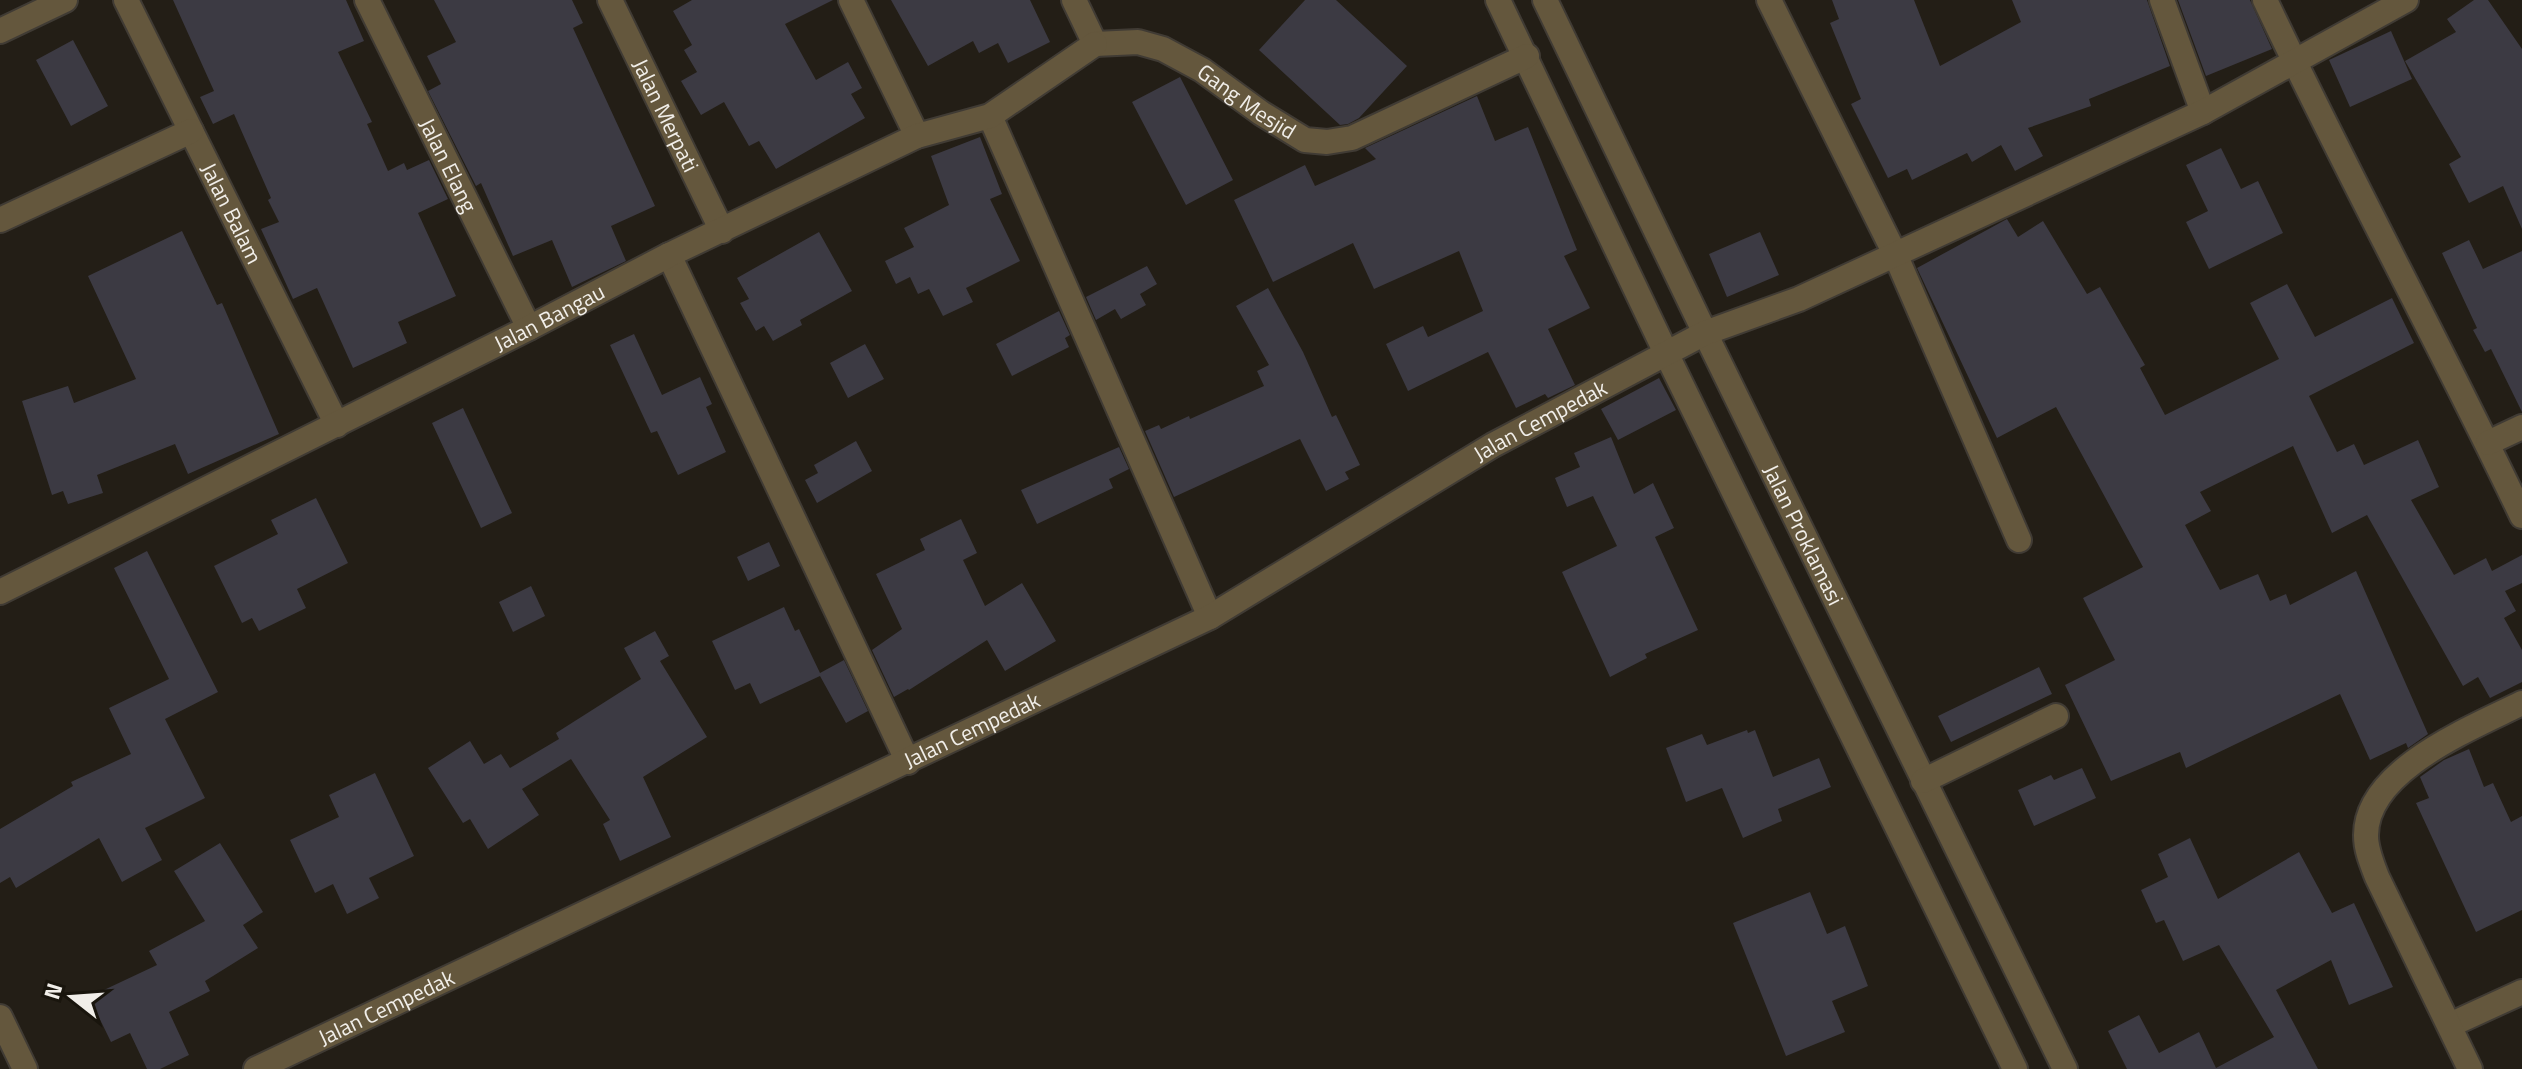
<svg xmlns="http://www.w3.org/2000/svg" width="2522" height="1069" viewBox="0 0 2522 1069" font-family="'Titillium Web',sans-serif">
	<style>
		.building { fill: #3c3a43 }
		.lines { fill: none; stroke-linecap: round; stroke-linejoin: round }
		.minor-casing { stroke: #403b34; stroke-width: 28 }
		.minor { stroke: #64573d; stroke-width: 24 }
		.labels { text-anchor: middle; dominant-baseline: central; stroke-width: 6; stroke-linejoin: round; paint-order: stroke }
		.street-label { font-size: 22px; fill: #f1eee9; stroke: #19150d }
	</style>
	<rect width="100%" height="100%" fill="#231e16"/>
	<path class="building" d="M173 0H346L364 41 338 52 372 122 367 124 388 171 404 163 407 170 429 160 448 199 418 213 456 296 398 322 407 343 353 368 317 288 293 299 261 229 279 222 268 200 271 198 234 114 213 124 200 97 214 91Z
		M434 0H572L583 23 573 28 655 206 611 226 626 261 572 287 552 240 513 256 481 183 476 186 428 91 441 84 427 56 456 42Z
		M692 0H833L785 24 816 80 848 62 862 88 851 94 865 118 776 169 759 141 749 146 724 102 701 115 681 81 697 72 684 50 692 45 673 11Z
		M891 0H1030L1050 42 1008 63 998 43 979 53 973 41 928 66Z
		M1305 0H1336L1407 66 1359 118 1348 124 1340 125 1259 50Z
		M1832 0H1914L1940 66 2021 22 2012 0H2147L2170 66 2089 99 2091 106 2028 128 2043 156 2015 171 2001 145 1972 162 1967 153 1912 180 1907 169 1888 178 1851 104 1861 99 1830 23 1839 19Z
		M2178 0H2250L2272 49 2206 76Z
		M2474 0H2488L2522 49V229L2503 186 2469 203 2449 164 2461 157 2405 61 2456 32 2447 19Z
		M2391 31 2412 79 2350 107 2329 60Z
		M73 40 108 106 71 126 36 60Z
		M1180 77 1233 180 1186 205 1132 102Z
		M1477 96 1495 141 1528 127 1577 250 1564 256 1590 308 1548 329 1575 385 1548 398 1545 394 1516 408 1488 352 1408 391 1386 344 1423 326 1428 337 1483 311 1459 251 1374 289 1353 243 1273 282 1234 200 1305 165 1315 186 1376 159 1365 148Z
		M980 137 1002 194 990 199 1020 261 966 288 973 302 943 316 929 289 918 294 910 277 896 284 885 261 914 247 904 228 949 205 931 156Z
		M2221 148 2241 189 2258 181 2283 233 2209 269 2186 222 2208 211 2186 165Z
		M2007 219 2018 237 2043 221 2087 294 2100 287 2145 365 2140 368 2165 415 2279 359 2250 303 2287 284 2315 337 2392 298 2414 343 2309 396 2337 452 2354 444 2364 465 2418 440 2439 487 2411 500 2454 575 2486 558 2492 571 2522 555V583L2505 591 2516 611 2504 618 2522 650V682L2490 698 2478 677 2463 686 2367 515 2332 533 2293 446 2200 492 2211 511 2185 525 2220 590 2258 574 2270 601 2286 594 2290 605 2356 571 2428 734 2408 748 2406 743 2370 760 2340 694 2186 768 2180 752 2111 781 2065 685 2115 660 2083 598 2143 567 2056 407 1997 438 1917 268Z
		M182 231 217 305 222 303 279 434 188 474 175 444 97 475 103 493 68 504 63 491 52 495 22 401 68 386 74 403 136 379 88 276Z
		M819 232 852 291 800 320 802 325 773 341 764 326 756 331 740 303 749 299 737 278Z
		M1760 232 1779 275 1727 297 1709 254Z
		M2469 240 2483 269 2522 251V412L2491 349 2485 352 2473 330 2477 328 2442 253Z
		M1147 266 1157 284 1140 294 1146 305 1121 319 1115 309 1096 320 1086 297Z
		M1268 288 1303 352 1332 417 1336 415 1360 465 1345 472 1349 479 1326 491 1300 439 1174 497 1145 431 1159 425 1161 429 1189 416 1190 419 1264 386 1257 371 1269 365 1236 306Z
		M1059 311 1070 335 1065 338 1069 347 1012 376 996 344Z
		M634 334 662 395 700 377 712 404 706 407 726 452 678 475 657 431 651 433 610 345Z
		M865 344 884 379 848 398 830 363Z
		M1659 378 1676 410 1618 440 1601 409Z
		M463 408 512 513 481 528 432 423Z
		M1611 437 1634 494 1653 483 1674 528 1655 537 1698 630 1645 654 1647 658 1610 677 1562 572 1617 546 1593 496 1567 507 1555 478 1580 467 1574 453Z
		M856 441 872 471 817 503 805 480 818 473 814 465Z
		M1119 447 1129 469 1109 479 1113 488 1037 524 1021 490Z
		M316 498 348 563 297 589 306 608 259 631 252 618 242 623 214 566 278 534 271 520Z
		M961 519 977 553 963 560 985 606 1022 583 1056 641 1005 671 987 640 909 690 908 689 894 697 872 650 902 629 876 574 925 550 920 539Z
		M769 542 780 566 748 581 737 557Z
		M147 551 218 692 165 719 205 798 145 828 162 860 122 882 99 838 16 888 10 877 0 883V829L73 786 71 782 131 754 109 708 169 679 114 568Z
		M531 586 545 616 513 632 499 602Z
		M784 607 795 631 799 629 820 673 844 660 868 711 846 723 820 676 760 704 750 683 735 690 712 641Z
		M655 631 669 656 660 661 707 737 643 777 671 837 620 861 603 824 610 820 571 759 522 789 539 815 488 849 470 819 463 823 428 768 470 741 484 764 501 754 510 768 559 739 556 733 641 679 624 648Z
		M2039 667 2052 694 1951 742 1938 716Z
		M1747 730 1748 733 1755 730 1773 777 1819 758 1831 787 1778 809 1782 821 1743 838 1722 788 1686 802 1666 748 1702 734 1707 745Z
		M2469 749 2484 787 2493 783 2511 822 2522 816V910L2476 932 2416 803 2429 798 2420 777 2444 760Z
		M2082 768 2096 798 2034 826 2018 790 2051 775 2054 780Z
		M375 773 414 856 369 878 379 898 347 914 333 884 315 893 290 840 339 817 329 795Z
		M2190 838 2218 899 2299 852 2332 913 2354 903 2393 987 2349 1005 2331 960 2276 990 2318 1069H2127L2108 1031 2139 1015 2159 1053 2199 1032 2216 1068 2274 1037 2219 945 2183 961 2164 920 2156 923 2141 890 2168 877 2158 854Z
		M220 843 263 912 243 925 258 948 205 981 210 991 169 1012 189 1055 160 1069H147L130 1033 111 1042 89 997 157 965 149 951 205 921 174 871Z
		M1810 892 1827 934 1845 926 1868 986 1832 1001 1845 1032 1786 1056 1733 923Z"/>
	<g class="lines">
		<g class="minor-casing">
			<g id="minor">
				<path id="s1" d="M126 0 337 425"/>
				<path id="s2" d="M367 0 529 328"/>
				<path id="s3" d="M610 0 722 231"/>
				<path d="M851 0 917 136"/>
				<path d="M1074 0 1095 44"/>
				<path d="M1498 0 1667 355 2015 1069"/>
				<path id="s4" d="M1545 0 1705 333 2065 1069"/>
				<path d="M1769 0 1895 254 2019 540"/>
				<path d="M2162 0 2203 112"/>
				<path d="M2265 0C2347 174 2439 342 2522 516"/>
				<path d="M0 31 65 0"/>
				<path id="s5" d="M1095 44 1138 42 1163 49 1202 70 1261 113 1305 140 1327 142 1352 138 1527 56"/>
				<path d="M990 116 1210 617"/>
				<path d="M0 220 191 131"/>
				<path d="M669 255 908 762"/>
				<path d="M2488 443 2522 427"/>
				<path id="s6" d="M0 592 529 328 669 255 917 136 990 116 1095 44"/>
				<path d="M1923 781 2056 716"/>
				<path d="M0 1017 25 1069"/>
				<path d="M2450 1025 2522 992"/>
				<path id="s7" d="M256 1069 1210 617 1493 445 1705 333 1799 299 2203 112 2406 0"/>
				<path d="M2470 1069 2377 877C2372 864 2366 850 2366 836 2365 770 2472 728 2522 703"/>
			</g>
		</g>
		<use href="#minor" class="minor"/>
	</g>
	<g class="labels">
		<g class="street-label">
			<text stroke="none"><textPath href="#s5" startOffset="168">Gang Mesjid</textPath></text>
			<text stroke="none"><textPath href="#s3" startOffset="128">Jalan Merpati</textPath></text>
			<text stroke="none"><textPath href="#s2" startOffset="184">Jalan Elang</textPath></text>
			<text stroke="none"><textPath href="#s1" startOffset="238">Jalan Balam</textPath></text>
			<text stroke="none"><textPath href="#s6" startOffset="614">Jalan Bangau</textPath></text>
			<text stroke="none"><textPath href="#s7" startOffset="1440">Jalan Cempedak</textPath></text>
			<text stroke="none"><textPath href="#s4" startOffset="594">Jalan Proklamasi</textPath></text>
			<text stroke="none"><textPath href="#s7" startOffset="792">Jalan Cempedak</textPath></text>
			<text stroke="none"><textPath href="#s7" startOffset="144">Jalan Cempedak</textPath></text>
		</g>
	</g>
	<g transform="translate(72 997) rotate(287)" stroke="#19150d" stroke-width="6" paint-order="stroke">
	<path d="M0-6L14 30L0 20L-14 30Z" fill="#f1eee9"/>
	<text y="-12" font-size="22" font-weight="bold" text-anchor="middle" fill="#f1eee9">N</text>
	</g>
</svg>
